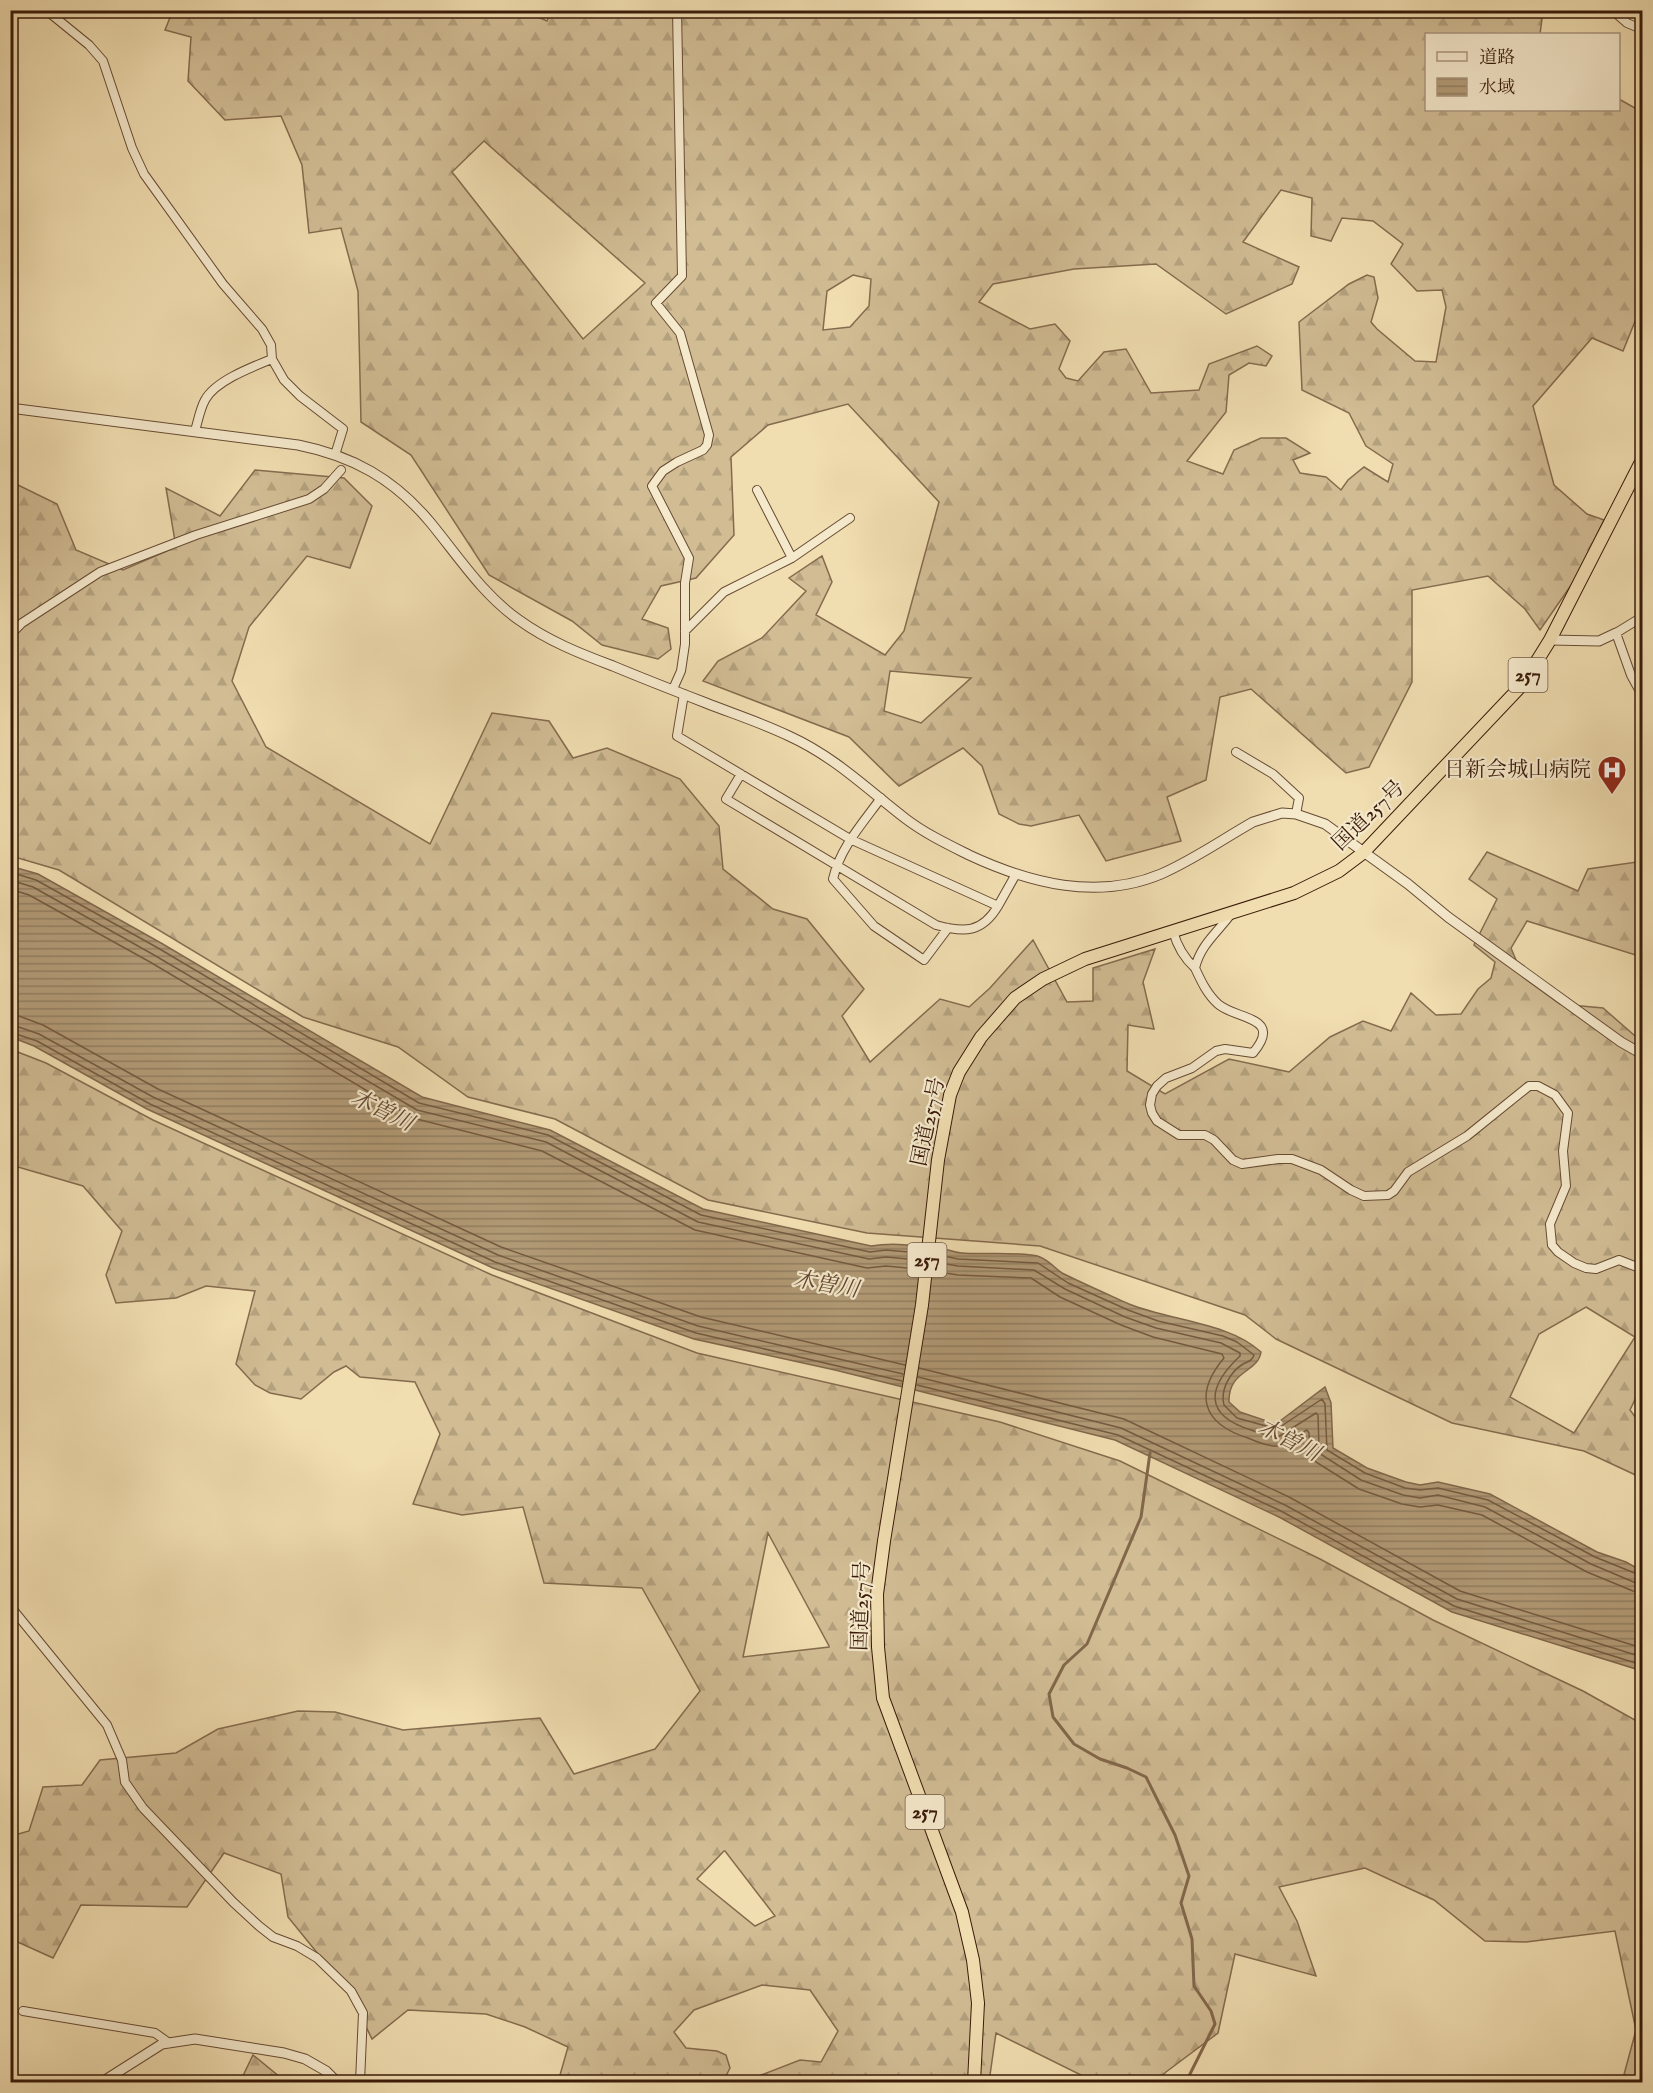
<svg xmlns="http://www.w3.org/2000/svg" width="1653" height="2093" viewBox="0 0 1653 2093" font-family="'IM FELL English','Noto Serif JP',serif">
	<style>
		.forest { fill: url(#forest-firs); stroke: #856b4e; stroke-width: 1.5; fill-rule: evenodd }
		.water { fill: url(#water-rules); stroke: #82674b; stroke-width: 1.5 }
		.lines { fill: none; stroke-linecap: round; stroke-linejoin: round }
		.shore { stroke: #765a40; stroke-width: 1.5 }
		.stream { stroke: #82674b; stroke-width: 3 }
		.minor-casing { stroke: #674b33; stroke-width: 10 }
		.tertiary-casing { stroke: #674b33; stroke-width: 11 }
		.trunk-casing { stroke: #391a09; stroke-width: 14 }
		.minor { stroke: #f5e9cc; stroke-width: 8 }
		.tertiary { stroke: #f5e9cc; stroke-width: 9 }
		.trunk { stroke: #f0ddb0; stroke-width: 12 }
		.labels { text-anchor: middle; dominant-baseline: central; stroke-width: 4.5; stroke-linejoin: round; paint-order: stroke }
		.shield { fill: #f5e9cc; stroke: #715844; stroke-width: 1.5 }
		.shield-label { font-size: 20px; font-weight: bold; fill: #391a09 }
		.poi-label { font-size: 21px; fill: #391a09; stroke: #f5e9cc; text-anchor: end }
		.street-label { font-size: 21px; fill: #391a09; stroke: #f5e9cc }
		.water-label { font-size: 22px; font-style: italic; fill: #634730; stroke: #f5e9cc }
	</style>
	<defs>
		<pattern id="forest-firs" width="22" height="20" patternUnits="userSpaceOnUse" patternTransform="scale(1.5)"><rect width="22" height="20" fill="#d1bc94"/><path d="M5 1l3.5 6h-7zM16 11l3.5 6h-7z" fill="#b4a17e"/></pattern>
		<pattern id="water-rules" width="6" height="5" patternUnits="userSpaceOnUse" patternTransform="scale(1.5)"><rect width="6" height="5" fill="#b29b77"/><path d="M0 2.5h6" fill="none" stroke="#927e60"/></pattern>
	</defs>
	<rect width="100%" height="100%" fill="#f0ddb0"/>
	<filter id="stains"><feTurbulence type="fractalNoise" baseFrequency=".00333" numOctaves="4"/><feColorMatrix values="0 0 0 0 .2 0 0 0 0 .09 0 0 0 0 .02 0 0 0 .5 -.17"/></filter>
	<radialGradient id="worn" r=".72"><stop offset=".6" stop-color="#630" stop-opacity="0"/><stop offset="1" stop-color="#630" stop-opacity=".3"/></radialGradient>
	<path class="forest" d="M173 10H522L547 21 552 10 1543 11 1540 34H1426V110H1618L1619 99 1642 112V304L1623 351 1592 338 1533 406 1554 485 1587 514 1604 520 1574 581 1540 630 1525 609 1488 576 1412 590V682L1369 767 1346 773 1251 689 1220 697 1206 780 1167 797 1181 841 1106 861 1079 815 1031 826 1019 824 999 814 982 766 963 748 899 786 849 737 703 681 718 661 762 638 806 591 789 578 822 556 832 582 816 615 885 655 904 631 939 502 848 404 768 425 731 457 734 535 696 578 661 586 642 619 668 628 671 649 658 659 602 645 572 621 489 575 411 455 361 422 358 291 341 228 309 233 302 165 281 116 225 120 188 81 191 37 165 30ZM484 141 645 283 583 339 452 172ZM1281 190 1312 198 1311 236 1331 241 1342 218 1373 221 1403 244 1391 264 1417 291 1442 290 1446 307 1436 362 1415 361 1377 329 1371 322 1378 298 1374 277 1367 275 1349 284 1299 322 1302 390 1349 413 1366 446 1393 464 1388 482 1364 467 1348 480 1341 490 1326 477 1300 473 1293 460 1310 453 1286 438H1261L1234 450 1223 474 1187 461 1226 412 1229 375 1249 363 1266 366 1272 356 1257 346 1209 364 1199 390 1151 393 1126 349 1104 352 1078 381 1066 378 1059 369 1070 341 1055 324 1030 329 979 302 993 284 1074 269 1156 264 1226 314 1292 284 1299 267 1243 242ZM853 275 871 279 869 306 850 327 823 330 827 291ZM890 671 971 678 921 723 884 711Z
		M255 470 344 478 372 506 350 568 307 556 249 627 232 681 266 747 430 844 492 713 549 721 573 758 607 748 680 779 719 826 723 869 773 909 807 919 864 989 842 1016 870 1062 940 999 969 1007 990 988 1033 940 1067 1002 1093 1001V968L1155 949 1143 982 1154 1029 1128 1025 1127 1071 1165 1094 1229 1059 1289 1072 1330 1037 1363 1021 1391 1031 1411 993 1436 1015 1461 1014 1478 989 1491 978 1495 962 1474 945 1497 899 1469 879 1487 852 1578 891 1588 869 1637 862 1642 868V957L1527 921 1511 948 1523 977 1560 1004 1603 1008 1642 1042V1385L1630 1410 1642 1426V1478L1584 1451 1452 1423 1276 1339 1245 1315 1040 1246 867 1233 708 1200 555 1119 468 1097 398 1047 303 1017 59 870 11 856 10 498 18 485 57 504 76 550 123 570 176 547 166 488 220 516ZM1586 1307 1635 1337 1574 1433 1510 1397 1539 1334Z
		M10 1049 46 1063 153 1120 492 1275 697 1353 1000 1422 1120 1461 1320 1559 1433 1620 1583 1691 1642 1724V2082H1622L1636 2030 1615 1931 1526 1942 1485 1941 1434 1900 1365 1868 1279 1887 1297 1921 1316 1976 1235 1954 1218 2033 1166 2072 1155 2082H1095L996 2033 989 2082H754L756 2077 800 2060 821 2062 838 2031 810 1990 762 1985 694 2010 674 2032 686 2048 717 2051 726 2055 730 2068 723 2082H558L568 2047 525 2027 486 2014 408 2010 372 2039 349 1992 288 1917 281 1874 224 1853 187 1907 81 1905 53 1958 11 1939V1836L29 1831 43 1787 82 1785 100 1760 176 1753 218 1729 298 1711 335 1712 403 1730 540 1718 574 1774 655 1749 700 1691 642 1588 544 1583 523 1507 462 1515 413 1504 440 1434 415 1382 360 1377 346 1366 334 1372 301 1399 270 1393 255 1385 236 1364 255 1291 206 1286 176 1298 116 1303 106 1275 122 1231 83 1186 11 1165ZM768 1533 829 1646V1647L743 1657ZM724 1851H725L775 1916 755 1926 697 1879Z
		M253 2055 286 2082H240Z"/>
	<path class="water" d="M10 866 38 874 161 943 422 1097 550 1130 703 1209 871 1246C895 1242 920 1246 944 1249 950 1250 956 1253 962 1253 980 1255 1026 1251 1040 1257 1048 1260 1055 1268 1062 1273 1084 1284 1107 1294 1129 1304 1171 1321 1228 1322 1261 1352 1258 1373 1228 1370 1229 1402L1240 1412 1276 1424 1325 1387 1331 1403 1333 1448 1367 1468 1406 1482 1420 1485 1438 1482 1490 1494 1597 1552 1626 1562 1642 1571V1675L1639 1670 1452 1612 1279 1517 1115 1440 835 1370 694 1339 493 1268 147 1109 34 1046 11 1037Z"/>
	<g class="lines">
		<path class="shore" d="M10 872 36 880 158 948 419 1103 548 1135 701 1215 870 1252 886 1250 920 1253
			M10 880 33 887 154 955 417 1110 546 1142 698 1222 869 1259 886 1257 919 1260
			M10 889 29 895 150 962 413 1118 542 1151 695 1230 867 1268 886 1266 918 1269
			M10 1015 19 1016 43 1025 158 1089 501 1247 701 1317 905 1365
			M10 1024 39 1034 153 1097 498 1255 698 1326 903 1374
			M10 1032 37 1041 150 1104 495 1262 696 1333 902 1381
			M935 1254 958 1259 1038 1263 1068 1283 1128 1310 1158 1321 1223 1336 1237 1342 1254 1355C1252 1361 1249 1361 1243 1364 1230 1372 1220 1390 1224 1405L1237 1418 1277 1429 1322 1399 1325 1404 1327 1450 1365 1473 1405 1488 1420 1490 1438 1488 1488 1500 1595 1557 1642 1576
			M934 1262 958 1266 1034 1270 1065 1289 1125 1317 1156 1328 1221 1343 1240 1353V1356C1207 1387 1203 1415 1251 1430 1260 1433 1269 1437 1278 1437L1316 1413 1318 1415 1319 1448 1322 1455 1361 1480 1403 1495 1420 1498 1438 1495 1485 1507 1591 1564 1636 1583H1642
			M933 1271 958 1275 1031 1278 1060 1297 1121 1325 1153 1337 1222 1354 1224 1358C1193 1395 1203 1424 1248 1438 1257 1442 1269 1447 1279 1446 1290 1444 1298 1434 1307 1430L1309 1433 1310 1451 1316 1462 1359 1489 1402 1504 1420 1507 1438 1505 1482 1515 1587 1572 1633 1591 1642 1592
			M919 1368 1124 1419 1289 1497 1460 1591 1642 1648
			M918 1377 1121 1428 1285 1505 1457 1599 1642 1657
			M917 1385 1118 1435 1281 1511 1454 1606 1642 1665"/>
		<path class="stream" d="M1150 1453 1141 1517 1087 1644 1064 1665 1049 1694 1053 1717 1074 1744 1100 1759 1127 1768 1146 1777 1175 1835 1189 1876 1181 1903 1192 1939 1194 1986 1211 2011 1215 2024 1186 2082"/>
		<g class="minor-casing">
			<path id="minor" d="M46 10 89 45 103 61 132 148 144 174 223 284 262 329 271 345 272 359 284 380 300 396 343 429 335 455
				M1612 10 1627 23 1639 28 1642 27
				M195 431C198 421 200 409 205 400 215 381 252 367 272 359
				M757 490 792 558
				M1642 617 1616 633 1631 675 1642 695
				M14 631 22 623 100 572 196 535 309 499 324 489 341 470
				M685 631 724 592 792 558 850 518
				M673 689 681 671 685 644V583L689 558 652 486 663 471 677 462 703 450 707 445 709 435 680 333 656 303 682 276 677 10
				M684 694 677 736 850 839 998 906 1016 874
				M1236 752 1273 774 1299 798 1296 814
				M741 774 726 799 936 925C964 933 982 933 998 906
				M881 798C862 824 840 848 833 879L874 926 924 960 948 928
				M1231 914C1217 933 1201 944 1195 968 1201 981 1207 994 1218 1004 1236 1020 1284 1016 1253 1053L1225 1049 1216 1051 1192 1068 1166 1078 1157 1086 1152 1094 1150 1105 1152 1113 1157 1121 1179 1135H1205L1214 1140 1233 1160 1242 1164 1278 1159H1292L1321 1170 1351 1190 1364 1196 1388 1195 1394 1191 1408 1172 1467 1136 1529 1086H1538L1555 1095 1568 1113 1563 1151 1566 1186 1550 1224 1552 1245 1558 1252 1574 1263 1586 1268 1596 1269 1619 1260 1642 1269
				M1173 931C1177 946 1184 958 1195 968
				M10 1606 107 1725 122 1760 125 1782 143 1808 233 1902 259 1926 273 1937 297 1946 317 1958 351 1991 363 2013 360 2082
				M23 2011 155 2033 169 2043"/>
		</g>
		<g class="tertiary-casing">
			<path id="tertiary" d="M10 408 298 445C353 456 394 479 430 522 458 556 482 594 519 620 548 641 581 654 613 666 644 679 675 691 706 703 734 714 762 723 789 736 835 757 867 789 906 819 926 834 947 844 969 855 1029 883 1097 901 1161 874 1193 860 1223 839 1253 822L1282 813 1296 814 1325 824 1408 884 1448 917 1621 1042 1642 1054
				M1550 640 1599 641 1616 633
				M102 2082 162 2044 195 2039 284 2053 305 2059 326 2071 337 2082"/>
		</g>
		<g class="trunk-casing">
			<path id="trunk" d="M974 2082 978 2003 973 1960 962 1912 883 1698 878 1647 877 1594 884 1541 922 1305 938 1160 950 1095 959 1072 981 1037 1015 998 1043 979 1085 959 1294 893 1339 871 1363 853 1522 685 1550 640 1642 460"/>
		</g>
		<use href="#minor" class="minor"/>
		<use href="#tertiary" class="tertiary"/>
		<use href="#trunk" class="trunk"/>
	</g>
	<defs>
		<g id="hospital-pin" transform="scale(1.5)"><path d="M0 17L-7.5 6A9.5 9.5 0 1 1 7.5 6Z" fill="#8f2418" stroke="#f5e9cc"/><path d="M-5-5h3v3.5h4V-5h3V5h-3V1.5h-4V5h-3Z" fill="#fff"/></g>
	</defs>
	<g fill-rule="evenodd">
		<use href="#hospital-pin" x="1612" y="770"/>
	</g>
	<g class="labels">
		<g class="shield">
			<rect x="1508.5" y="658" width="39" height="34" rx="4.5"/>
			<rect x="907.5" y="1243" width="39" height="34" rx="4.5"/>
			<rect x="905.5" y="1795" width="39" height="34" rx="4.5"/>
		</g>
		<g class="shield-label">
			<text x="1528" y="675">257</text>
			<text x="927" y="1260">257</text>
			<text x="925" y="1812">257</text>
		</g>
		<g class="poi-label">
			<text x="1591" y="770">日新会城山病院</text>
		</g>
		<g class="street-label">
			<text transform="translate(1369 816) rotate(-44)">国道257号</text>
			<text transform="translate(929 1122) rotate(-78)">国道257号</text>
			<text transform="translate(862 1606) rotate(-88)">国道257号</text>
		</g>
		<g class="water-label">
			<text transform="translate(382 1111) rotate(26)">木曽川</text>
			<text transform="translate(826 1285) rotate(10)">木曽川</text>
			<text transform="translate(1289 1441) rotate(27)">木曽川</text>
		</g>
	</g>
	<rect width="1653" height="2093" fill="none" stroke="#f0ddb0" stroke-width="36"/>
	<rect x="12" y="12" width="1629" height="2069" fill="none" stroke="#391a09" stroke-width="3"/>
	<rect x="18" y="18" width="1617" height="2057" fill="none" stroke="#391a09" stroke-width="1.5"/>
	<rect x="1425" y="33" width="195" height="78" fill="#f5e9cc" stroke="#aa967e" stroke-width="1.5"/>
	<rect x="1437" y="52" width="30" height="9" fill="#f5e9cc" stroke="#aa967e" stroke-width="1.5"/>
	<text x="1479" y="63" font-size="18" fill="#391a09">道路</text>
	<rect x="1437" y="78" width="30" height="18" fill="url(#water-rules)" stroke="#aa967e" stroke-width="1.5"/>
	<text x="1479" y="93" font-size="18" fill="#391a09">水域</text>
	<rect width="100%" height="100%" filter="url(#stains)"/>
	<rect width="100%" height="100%" fill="url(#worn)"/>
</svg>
